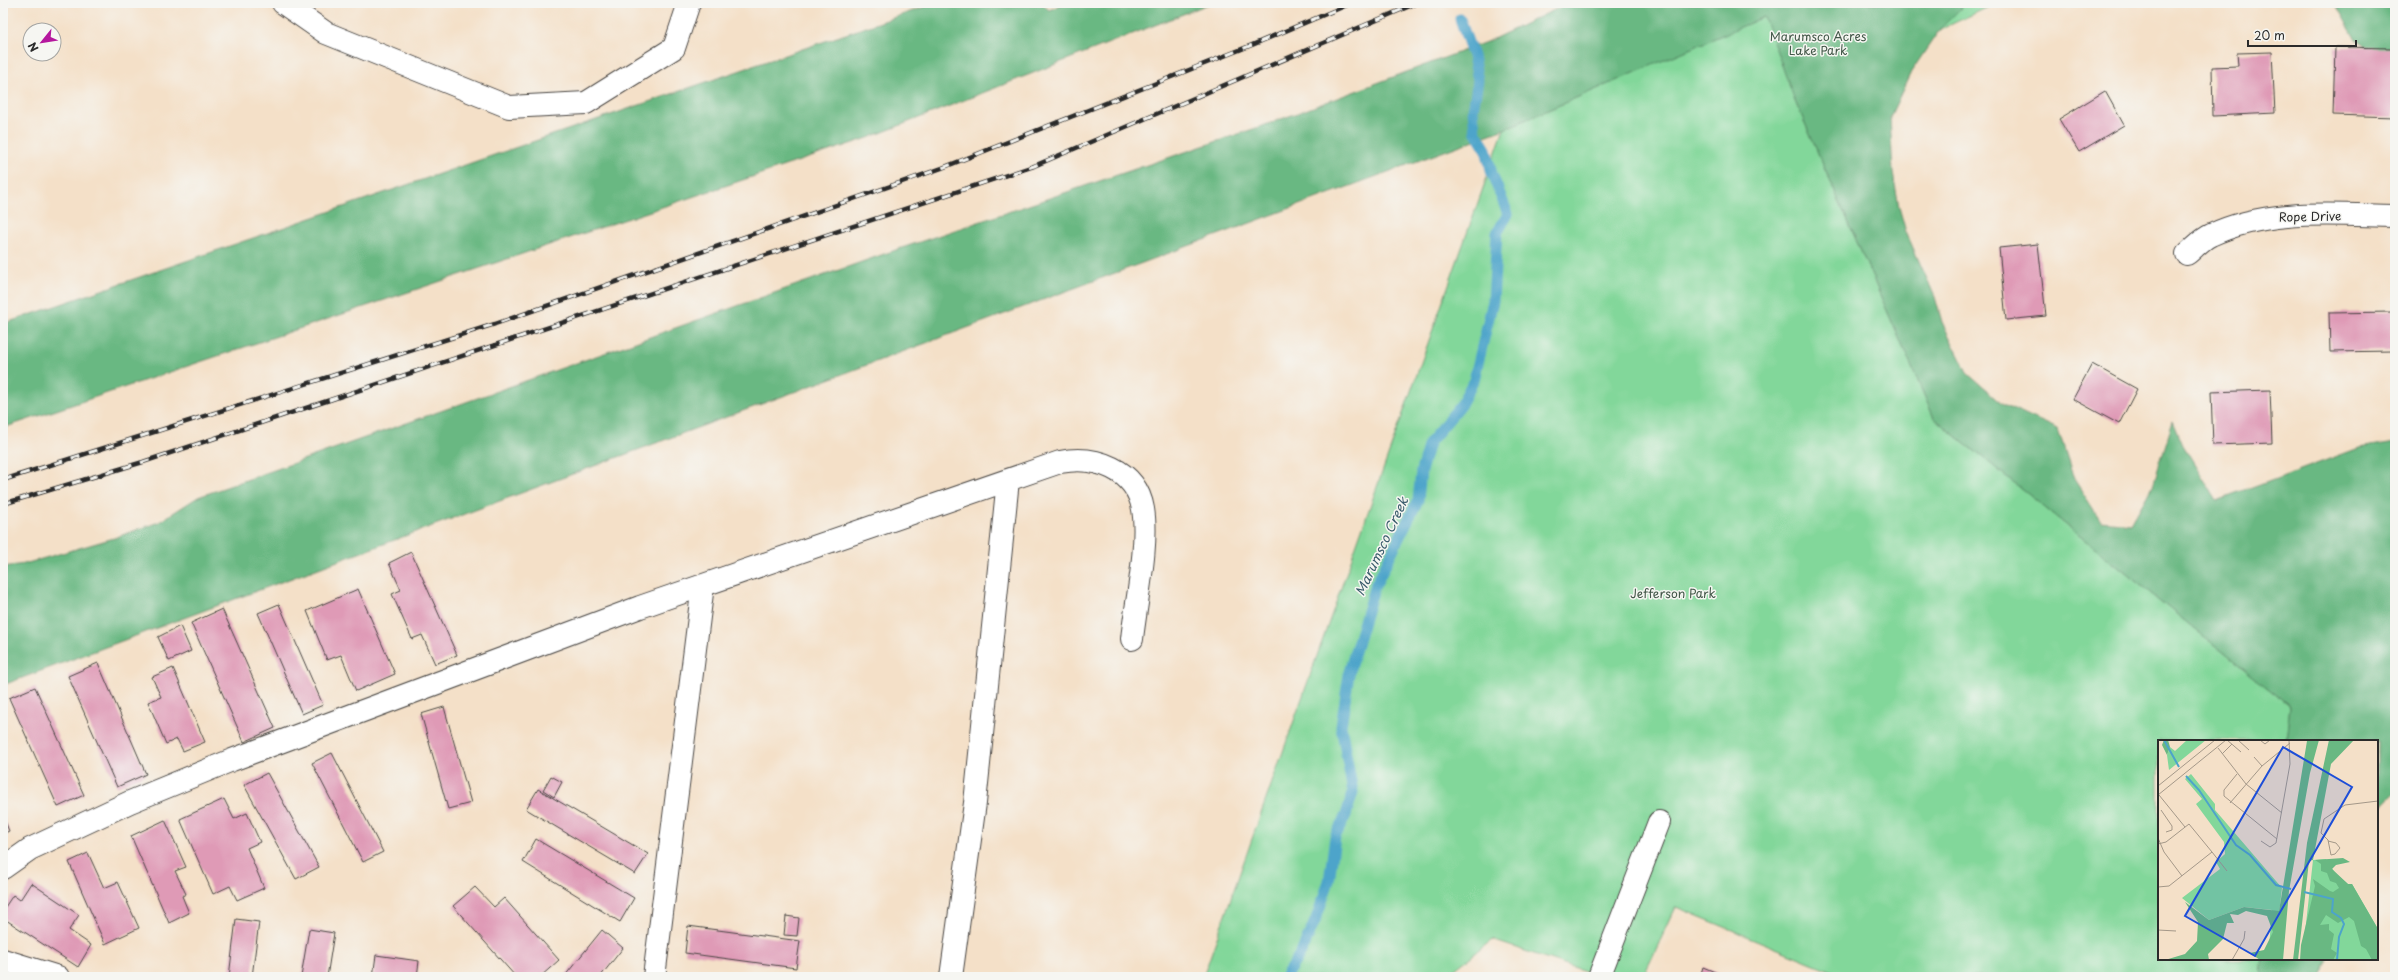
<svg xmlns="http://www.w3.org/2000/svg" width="2398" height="980" viewBox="0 0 2398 980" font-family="'Playpen Sans',sans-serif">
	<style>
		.green { fill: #82d79a; stroke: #568162 }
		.forest { fill: #69b882; stroke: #4a7256 }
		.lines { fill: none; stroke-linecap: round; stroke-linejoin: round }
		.stream { stroke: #4da4ca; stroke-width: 11 }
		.building { fill: #df9ab6 }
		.minor-casing { stroke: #494643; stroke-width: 24 }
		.minor { stroke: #fff; stroke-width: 22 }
		.rail-casing { stroke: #2b2b2b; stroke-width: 4.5 }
		.rail { stroke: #f6f6f2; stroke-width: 3; stroke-dasharray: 9; stroke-linecap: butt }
		.labels { text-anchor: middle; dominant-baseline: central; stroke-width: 3; stroke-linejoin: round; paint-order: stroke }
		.park-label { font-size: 12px; fill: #415647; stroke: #f6f6f2 }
		.street-label { font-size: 12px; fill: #2b2b2b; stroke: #f6f6f2 }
		.water-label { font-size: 13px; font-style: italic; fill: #395b6b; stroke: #f6f6f2 }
		.inset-river { fill: none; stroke: #4da4ca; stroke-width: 2 }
		.inset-road { fill: none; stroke: #a49889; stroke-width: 1 }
		.view { fill: #1d4ed8; fill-opacity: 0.15; stroke: #1d4ed8; stroke-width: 2 }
		.inset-edge { fill: none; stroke: #2b2b2b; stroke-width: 2 }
	</style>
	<rect width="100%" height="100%" fill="#f6f6f2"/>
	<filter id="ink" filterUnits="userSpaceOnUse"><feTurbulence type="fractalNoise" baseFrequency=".025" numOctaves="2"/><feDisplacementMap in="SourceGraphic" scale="8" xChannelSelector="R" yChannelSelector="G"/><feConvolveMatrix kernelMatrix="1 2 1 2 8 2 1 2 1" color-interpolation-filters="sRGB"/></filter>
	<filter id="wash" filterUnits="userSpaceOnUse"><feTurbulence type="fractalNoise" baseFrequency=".012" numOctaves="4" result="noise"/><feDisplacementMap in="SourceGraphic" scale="16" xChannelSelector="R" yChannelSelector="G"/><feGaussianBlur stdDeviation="0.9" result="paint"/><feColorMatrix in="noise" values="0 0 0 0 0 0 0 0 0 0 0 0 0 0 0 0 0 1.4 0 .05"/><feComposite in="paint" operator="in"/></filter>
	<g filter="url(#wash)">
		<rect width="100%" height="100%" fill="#f4e0c8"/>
		<path class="green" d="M1795 3H1997L1794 98 1934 418 2290 706 2286 741H2159V959H2263L2261 977H1846L1676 907 1643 977H1603L1492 940 1445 977H1203L1504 129Z"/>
		<path class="forest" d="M936 3H1042L1049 10 1065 3H1211L868 138 3 428V324Z
			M1569 3H1966L1940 29 1911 72 1890 117 1893 173 1899 207 1906 232 1935 297 1942 322 1968 374 2003 404 2058 429 2074 479 2101 521 2131 524 2153 485 2173 421 2183 445 2217 501 2359 448 2395 442V792L2377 810V741H2286L2290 706 1934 418 1794 98 1764 17 1504 129 3 685V567L24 564 114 538 159 522 198 497 887 253 1268 124 1489 41Z
			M2335 3H2395V53L2393 65 2356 40Z
			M2263 959H2328L2320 977H2261Z"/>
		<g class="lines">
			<path class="stream" d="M1285 977 1302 951 1316 919 1329 881 1335 837 1346 815 1353 792 1341 726 1350 668 1374 588 1418 500 1421 471 1429 443 1460 406 1474 380 1493 301 1497 233 1508 214 1492 174 1486 149 1475 131 1473 110 1478 80 1473 56 1460 19"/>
		</g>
		<g id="blocks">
			<path class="building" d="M2335 47 2395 48 2394 117 2333 115Z
				M2272 52 2275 113 2213 116 2212 67 2238 66 2237 53Z
				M2105 91 2124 125 2079 152 2059 119Z
				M2038 244 2046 316 2006 320 1999 248Z
				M2392 312 2393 351 2330 352 2329 313Z
				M2092 364 2137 389 2119 424 2073 399Z
				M2270 390 2272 443 2213 445 2211 392Z
				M411 552 457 655 435 664 422 635 412 639 392 594 401 590 389 563Z
				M358 589 395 674 356 691 341 655 327 660 307 611Z
				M279 604 323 705 302 714 258 613Z
				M222 609 275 728 244 742 191 623Z
				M180 626 191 651 169 661 158 637Z
				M98 663 146 774 117 787 68 676Z
				M173 668 205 742 183 751 177 739 166 744 148 702 161 697 152 677Z
				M35 687 84 795 58 807 9 698Z
				M444 707 471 803 448 809 421 714Z
				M332 753 383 852 363 862 312 763Z
				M267 773 319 867 296 879 244 785Z
				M551 776 562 782 554 797 543 790Z
				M538 789 648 854 635 874 526 809Z
				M224 799 234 819 247 813 260 842 247 848 264 888 237 900 230 886 213 894 180 819Z
				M3 816 9 831 3 834Z
				M165 820 186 867 175 871 186 894 182 896 189 913 169 923 131 836Z
				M536 839 634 898 620 922 523 862Z
				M88 853 104 888 118 882 139 928 105 944 69 862Z
				M31 883 79 915 69 930 91 945 78 967 3 918V910L13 895 20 900Z
				M475 887 494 907 504 898 559 960 540 977H516L453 906Z
				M786 916 799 918 797 936 784 935Z
				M236 919 259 922 252 977H229Z
				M688 926 800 941 796 968 685 953Z
				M309 929 334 933 327 977H301Z
				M602 930 623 948 600 977H564Z
				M376 955 419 961 417 977H373Z
				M1703 967 1727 977H1700Z"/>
		</g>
	</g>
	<g filter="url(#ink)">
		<use href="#blocks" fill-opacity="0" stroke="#494643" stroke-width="1"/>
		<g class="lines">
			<g class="minor-casing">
				<path id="minor" d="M283 3 326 33 509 107 586 103 674 48 689 3
					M2187 254C2194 248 2202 239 2211 235 2268 208 2333 215 2395 216
					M3 868 30 849 130 802 232 760 640 607 1060 462C1095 455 1136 469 1143 509 1149 544 1136 602 1132 639
					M3 960 58 977
					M654 977 703 585
					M951 977 975 803 1008 480
					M1599 977 1659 822"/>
			</g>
			<use href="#minor" class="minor"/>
			<g class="rail-casing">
				<path id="rail" d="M3 480 495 324 942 168 1252 45 1352 3
					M3 504 143 462 1034 166 1417 3"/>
			</g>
			<use href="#rail" class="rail"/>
		</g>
	</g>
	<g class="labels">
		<g class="park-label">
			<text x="1818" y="36">Marumsco Acres<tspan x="1818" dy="14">Lake Park</tspan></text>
			<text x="1673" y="593">Jefferson Park</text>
		</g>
		<g class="street-label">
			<text transform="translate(2310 216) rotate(-1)">Rope Drive</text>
		</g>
		<g class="water-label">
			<text transform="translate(1381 546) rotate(-65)">Marumsco Creek</text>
		</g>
	</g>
	<g transform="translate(2158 740)">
		<rect width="220" height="220" fill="#f4e0c8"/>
		<path d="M29 0H48L11 30 9 15 12 7 17 11ZM33 34 57 64V70L124 148 118 200 110 220 114 170 86 167 51 180 24 158 62 129 58 122 67 114 66 102 38 64 44 59 27 39ZM168 119 177 133 190 144H194L220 189V220H144L155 120Z" fill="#82d79a"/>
		<path d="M6 0H10L12 7 9 15 4 5ZM161 0 152 33 131 151 125 220H102L92 213 106 210 115 192 109 176 88 171 80 175 72 174 76 183H69L65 199 50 214 51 220H7L27 214 39 201 40 182 27 162 51 180 86 167 121 171 149 1ZM171 0H196L173 24 155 120 151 121 140 220H135L149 103ZM185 118 192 122 178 125 174 129 190 144H194L220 189V220H214L208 209 203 206 196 181 191 177 180 183 168 175 162 185 171 184V190L176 194 173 209 179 213 175 220H142L143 205 157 146 155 139 172 151 175 152 181 148 178 143 172 141 169 133 163 131V124L157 120Z" fill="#69b882"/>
		<path class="inset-river" d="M6 0 21 27M28 36 41 50 78 105 92 115 118 145 133 149M146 152 175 159 174 172 183 178 186 184 181 197 179 220"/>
		<path class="inset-road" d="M69 0 83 12M80 0 91 10M102 0 107 4 112 0M60 8 88 44 124 73M64 14 74 4M96 17 104 26M79 34 66 50V56L119 99M0 46 57 0M0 55 68 0M1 55 27 87M72 63 104 26 132 3M3 70 14 86V90L8 92M0 98 6 112 24 136M103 101 112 107 118 103 132 24 131 0M170 101 178 103 182 108 177 114 173 115 170 100 163 93 166 79 187 65 220 61M0 104 8 102 31 84 54 112 11 146 0 147M54 112 69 131M0 190 18 191M74 220 86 199 87 191"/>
		<path class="view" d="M125 7 194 47 97 216 27 176Z"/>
		<rect width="220" height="220" class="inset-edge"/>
	</g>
	<rect width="2398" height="980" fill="none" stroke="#f6f6f2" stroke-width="16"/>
	<g transform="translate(42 42) rotate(240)"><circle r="19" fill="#f6f6f2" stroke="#a5a5a2"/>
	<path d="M0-3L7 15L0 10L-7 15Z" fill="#b5179e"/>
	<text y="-6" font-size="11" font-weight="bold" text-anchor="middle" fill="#2b2b2b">N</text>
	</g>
	<path d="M2248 40v6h108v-6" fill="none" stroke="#2b2b2b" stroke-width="2"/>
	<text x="2254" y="40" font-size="12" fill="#2b2b2b" stroke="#f6f6f2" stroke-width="3" paint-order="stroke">20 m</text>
</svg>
